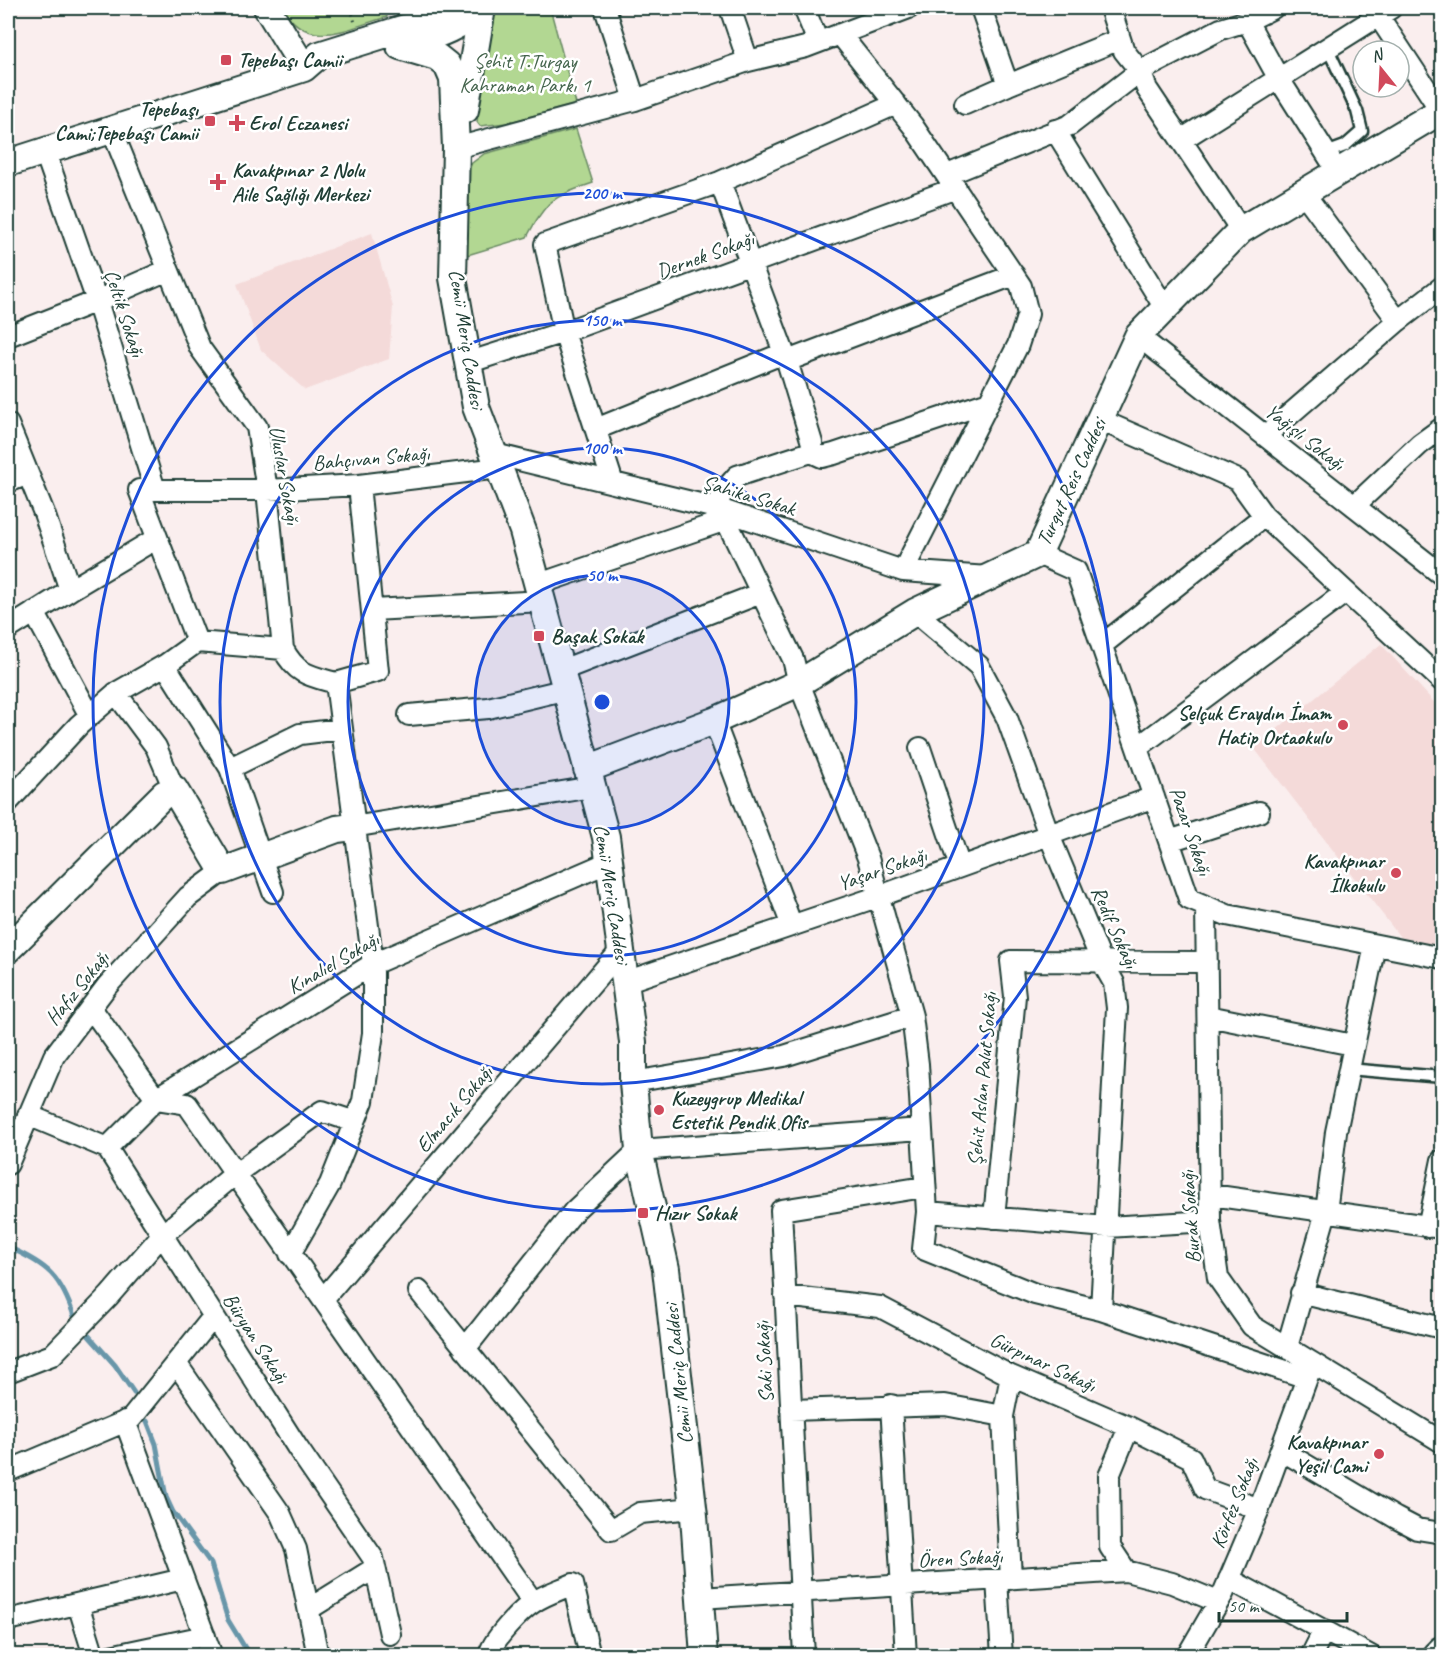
<svg xmlns="http://www.w3.org/2000/svg" width="1450" height="1663" viewBox="0 0 1450 1663" font-family="Caveat,sans-serif">
	<style>
		.built { fill: #f4dad9 }
		.green { fill: #b2d792; stroke: #688a63; stroke-width: 1.5 }
		.lines { fill: none; stroke-linecap: round; stroke-linejoin: round }
		.stream { stroke: #6796a9; stroke-width: 5 }
		.service-casing { stroke: #1f3d34; stroke-width: 15 }
		.minor-casing { stroke: #1f3d34; stroke-width: 24 }
		.tertiary-casing { stroke: #1f3d34; stroke-width: 30 }
		.secondary-casing { stroke: #1f3d34; stroke-width: 33 }
		.path { stroke: #1f3d34; stroke-width: 3; stroke-dasharray: 1.5 4.5; stroke-linecap: butt }
		.service { stroke: #fff; stroke-width: 10 }
		.minor { stroke: #fff; stroke-width: 20 }
		.tertiary { stroke: #fff; stroke-width: 26 }
		.secondary { stroke: #fff; stroke-width: 28 }
		.ring { fill: none; stroke: #1d4ed8; stroke-width: 3 }
		.poi-dot { fill: #d1495b; stroke: #fff; stroke-width: 2 }
		.labels { text-anchor: middle; dominant-baseline: central; stroke-width: 5; stroke-linejoin: round; paint-order: stroke }
		.poi-label { font-size: 21px; font-weight: bold; fill: #1f3d34; stroke: #fff; text-anchor: start }
		.park-label { font-size: 21px; fill: #44644c; stroke: #fff }
		.street-label { font-size: 21px; fill: #1f3d34; stroke: #fff }
		.centre { fill: #1d4ed8; stroke: #fff; stroke-width: 3 }
		.ring-label { font-size: 18px; text-anchor: middle; font-weight: bold; fill: #1d4ed8; stroke: #fff; stroke-width: 5; stroke-linejoin: round; paint-order: stroke }
	</style>
	<rect width="100%" height="100%" fill="#faeeee"/>
	<filter id="ink" filterUnits="userSpaceOnUse"><feTurbulence type="fractalNoise" baseFrequency=".0167" numOctaves="2"/><feDisplacementMap in="SourceGraphic" scale="12" xChannelSelector="R" yChannelSelector="G"/><feConvolveMatrix kernelMatrix="1 2 1 2 8 2 1 2 1" color-interpolation-filters="sRGB"/></filter>
	<g filter="url(#ink)">
		<path class="built" d="M372 233 393 307 389 359 305 390 261 350 237 284Z
			M1381 644 1442 711V947L1400 937 1254 748Z"/>
		<path class="green" d="M282 8H385L387 17C346 28 310 52 282 8Z
			M491 8H550L576 104 506 123 480 126 477 122Z
			M576 129 593 183C554 197 547 198 527 237L464 256 466 175 472 163 484 154Z"/>
		<g class="lines">
			<path class="stream" d="M8 1247C48 1265 61 1276 75 1319
				M89 1336 115 1365 134 1393
				M147 1421 156 1444 166 1497 173 1512 211 1564 228 1620 250 1656"/>
			<g class="service-casing">
				<path id="service" d="M1326 153 1345 146 1362 131 1357 111 1328 49
					M1348 1069 1442 1077"/>
			</g>
			<g class="minor-casing">
				<path id="minor" d="M605 8 635 100
					M730 8 748 61
					M804 8 818 42
					M981 8 1008 85 1120 39
					M1110 8 1124 51 1140 71 1147 89 1241 230
					M1379 17 1441 111
					M1247 21 1273 8
					M840 34 913 126 1021 286 1028 314 1018 345 903 571
					M965 104 1008 85
					M112 130 200 348 257 427 267 490 283 649C297 675 310 676 336 683L373 964V1033L363 1101 330 1184 290 1254
					M1055 130 1165 308
					M1181 140 1391 8
					M456 148 635 100 748 61 806 47 909 8
					M45 152 97 301 155 490
					M947 175 1070 125 1140 71 1221 29 1247 21 1279 79 1338 172
					M720 182 787 361 812 443 811 452 737 476 722 493 716 508 726 520 793 659 799 683 868 858 912 1016 918 1064 927 1212 923 1249 1035 1294 1101 1310 1307 1378
					M1303 192 1398 321
					M8 336 97 301 168 270
					M1138 336 1442 575
					M787 361 1014 275
					M470 362 564 332 956 188
					M1100 420 1238 480 1264 516 1442 681
					M8 424 44 513 70 590 8 629
					M596 429 784 353
					M1265 436 1398 321 1442 287
					M811 452 822 457 834 454 989 402
					M494 454 716 508 903 571 988 577
					M8 482 28 474
					M613 483 564 332 545 244 720 182 896 104
					M1354 506 1420 444 1442 428
					M1038 554 1076 571 1189 899 1227 915 1442 958
					M539 584 726 520
					M70 590 157 538
					M372 610 544 601
					M34 612 90 716
					M915 612 979 666 1007 718 1049 835 1101 960 1114 983 1117 1008 1101 1310
					M197 642 283 649
					M1102 645 1264 516
					M165 665 197 642 139 490H267L359 485 499 468
					M562 670 761 593
					M336 683 378 671 359 485
					M116 693 156 747 174 789
					M409 715 488 708 567 689
					M714 721 792 926
					M920 748 960 867
					M1137 748 1346 592
					M230 768 300 734 341 729
					M8 802 79 725 116 693 165 665 230 768 273 892
					M353 827 592 787
					M1169 841 1259 812
					M1206 906 1210 1221 1218 1278 1252 1326 1442 1442
					M625 982 877 897 1154 797
					M91 1008 156 1099 187 1104 533 1602
					M1208 1016 1353 1045
					M633 1082 784 1056 912 1016
					M28 1115 107 1148 297 1447 373 1558 390 1634
					M107 1148 156 1099 373 964 609 862
					M8 1164 54 1056 107 986 188 897 223 871
					M1211 1195 1442 1228
					M927 1212 1107 1227 1210 1221
					M994 1218 1015 996 1011 961 1207 962
					M1428 1227 1442 1160
					M419 1291 611 1530 640 1513 694 1508
					M1301 1293 1442 1328
					M785 1296 880 1307 1011 1376 1129 1427 1191 1458 1205 1489 1259 1509
					M323 1299 621 950
					M1287 1347 1326 1212 1336 1132 1375 945
					M465 1349 574 1211 639 1150 921 1129
					M176 1363 280 1513 296 1549 317 1651 321 1656
					M8 1372 52 1355 109 1296 161 1236 235 1174 322 1111 355 1122
					M891 1405 906 1656
					M791 1410 945 1405 1003 1416
					M125 1421 212 1656
					M1281 1450 1396 1518 1417 1529 1442 1533
					M8 1471 131 1419 213 1317
					M1126 1571 1110 1547 1109 1476 1129 1427
					M1011 1579 1003 1416 1011 1376
					M1229 1579 1371 1656
					M997 1580 1002 1656
					M700 1598 1126 1571 1172 1583 1218 1602
					M78 1604 94 1656
					M309 1609 375 1568
					M8 1620 183 1579
					M110 1656 205 1636
					M489 1656C491 1641 521 1610 534 1602 546 1594 560 1590 573 1584L590 1656
					M804 1656 781 1210 924 1187
					M1187 1656 1223 1594 1259 1509 1311 1367
					M1311 1656 1324 1630"/>
			</g>
			<g class="tertiary-casing">
				<path id="tertiary" d="M267 8 304 68
					M414 42C439 34 461 27 479 8
					M400 46 437 57 447 65 453 79 456 148 453 278 476 407 523 531 606 837 633 1042V1082L639 1150 666 1269 694 1516 704 1656
					M465 110 482 8
					M8 163 304 68 319 55 431 20 448 8
					M587 769 714 721 799 683 915 612 1038 554 1138 336 1241 230 1442 110
					M8 949 164 794 174 789 223 871 337 829 353 827"/>
			</g>
			<g class="secondary-casing">
				<path id="secondary" d="M1437 1656 1442 1651"/>
			</g>
			<path class="path" d="M351 8 355 23"/>
			<use href="#service" class="service"/>
			<use href="#minor" class="minor"/>
			<use href="#tertiary" class="tertiary"/>
			<use href="#secondary" class="secondary"/>
		</g>
	</g>
	<circle cx="602" cy="702" r="127" fill="#1d4ed8" fill-opacity=".12"/>
	<g class="ring">
		<circle cx="602" cy="702" r="127"/>
		<circle cx="602" cy="702" r="254"/>
		<circle cx="602" cy="702" r="382"/>
		<circle cx="602" cy="702" r="509"/>
	</g>
	<g class="poi-dot">
		<rect x="220" y="54" width="12" height="12" rx="3"/>
		<rect x="204" y="115" width="12" height="12" rx="3"/>
		<path d="M234 114h6v6h6v6h-6v6h-6v-6h-6v-6h6z"/>
		<path d="M215 173h6v6h6v6h-6v6h-6v-6h-6v-6h6z"/>
		<rect x="533" y="630" width="12" height="12" rx="3"/>
		<circle cx="1343" cy="725" r="6"/>
		<circle cx="1396" cy="873" r="6"/>
		<circle cx="659" cy="1110" r="6"/>
		<rect x="637" y="1207" width="12" height="12" rx="3"/>
		<circle cx="1379" cy="1454" r="6"/>
	</g>
	<g class="labels">
		<g class="poi-label">
			<text x="238" y="60">Tepebaşı Camii</text>
			<text x="198" y="109" text-anchor="end">Tepebaşı<tspan x="198" dy="24">Cami;Tepebaşı Camii</tspan></text>
			<text x="249" y="123">Erol Eczanesi</text>
			<text x="232" y="170">Kavakpınar 2 Nolu<tspan x="232" dy="24">Aile Sağlığı Merkezi</tspan></text>
			<text x="551" y="636">Başak Sokak</text>
			<text x="1331" y="713" text-anchor="end">Selçuk Eraydın İmam<tspan x="1331" dy="24">Hatip Ortaokulu</tspan></text>
			<text x="1384" y="861" text-anchor="end">Kavakpınar<tspan x="1384" dy="24">İlkokulu</tspan></text>
			<text x="671" y="1098">Kuzeygrup Medikal<tspan x="671" dy="24">Estetik Pendik Ofis</tspan></text>
			<text x="655" y="1213">Hızır Sokak</text>
			<text x="1367" y="1442" text-anchor="end">Kavakpınar<tspan x="1367" dy="24">Yeşil Cami</tspan></text>
		</g>
		<g class="park-label">
			<text x="525" y="61">Şehit T.Turgay<tspan x="525" dy="24">Kahraman Parkı 1</tspan></text>
		</g>
		<g class="street-label">
			<text transform="translate(705 255) rotate(-20)">Dernek Sokağı</text>
			<text transform="translate(125 313) rotate(72)">Çeltik Sokağı</text>
			<text transform="translate(467 339) rotate(81)">Cemii Meriç Caddesi</text>
			<text transform="translate(1305 437) rotate(38)">Yağışlı Sokağı</text>
			<text transform="translate(371 458) rotate(-5)">Bahçıvan Sokağı</text>
			<text transform="translate(285 475) rotate(80)">Uluslar Sokağı</text>
			<text transform="translate(1071 482) rotate(-65)">Turgut Reis Caddesi</text>
			<text transform="translate(749 495) rotate(17)">Şahika Sokak</text>
			<text transform="translate(1191 831) rotate(71)">Pazar Sokağı</text>
			<text transform="translate(882 869) rotate(-19)">Yaşar Sokağı</text>
			<text transform="translate(612 894) rotate(81)">Cemii Meriç Caddesi</text>
			<text transform="translate(1115 927) rotate(66)">Redif Sokağı</text>
			<text transform="translate(333 963) rotate(-30)">Kınalıel Sokağı</text>
			<text transform="translate(77 988) rotate(-51)">Hafız Sokağı</text>
			<text transform="translate(982 1079) rotate(-85)">Şehit Aslan Palut Sokağı</text>
			<text transform="translate(454 1109) rotate(-50)">Elmacık Sokağı</text>
			<text transform="translate(1190 1217) rotate(-94)">Burak Sokağı</text>
			<text transform="translate(256 1338) rotate(57)">Büryan Sokağı</text>
			<text transform="translate(764 1362) rotate(-93)">Saki Sokağı</text>
			<text transform="translate(1043 1362) rotate(25)">Gürpınar Sokağı</text>
			<text transform="translate(678 1374) rotate(-96)">Cemii Meriç Caddesi</text>
			<text transform="translate(1234 1503) rotate(-68)">Körfez Sokağı</text>
			<text transform="translate(960 1558) rotate(-3)">Ören Sokağı</text>
		</g>
	</g>
	<circle cx="602" cy="702" r="9" class="centre"/>
	<g class="ring-label">
		<text x="602" y="199">200 m</text>
		<text x="602" y="326">150 m</text>
		<text x="602" y="454">100 m</text>
		<text x="602" y="581">50 m</text>
	</g>
	<rect width="1450" height="1663" fill="none" stroke="#fff" stroke-width="30"/>
	<rect x="15" y="15" width="1420" height="1633" fill="none" stroke="#1f3d34" stroke-width="2" filter="url(#ink)"/>
	<g transform="translate(1381 69) rotate(342)"><circle r="28" fill="#ffffff" stroke="#a5b1ae" stroke-width="1.5"/>
	<path d="M0-4.5L10 22L0 15L-10 22Z" fill="#d1495b"/>
	<text y="-9" font-size="16" font-weight="bold" text-anchor="middle" fill="#1f3d34">N</text>
	</g>
	<path d="M1219 1612v9h128v-9" fill="none" stroke="#1f3d34" stroke-width="3"/>
	<text x="1228" y="1612" font-size="18" fill="#1f3d34" stroke="#ffffff" stroke-width="4.5" paint-order="stroke">50 m</text>
</svg>
